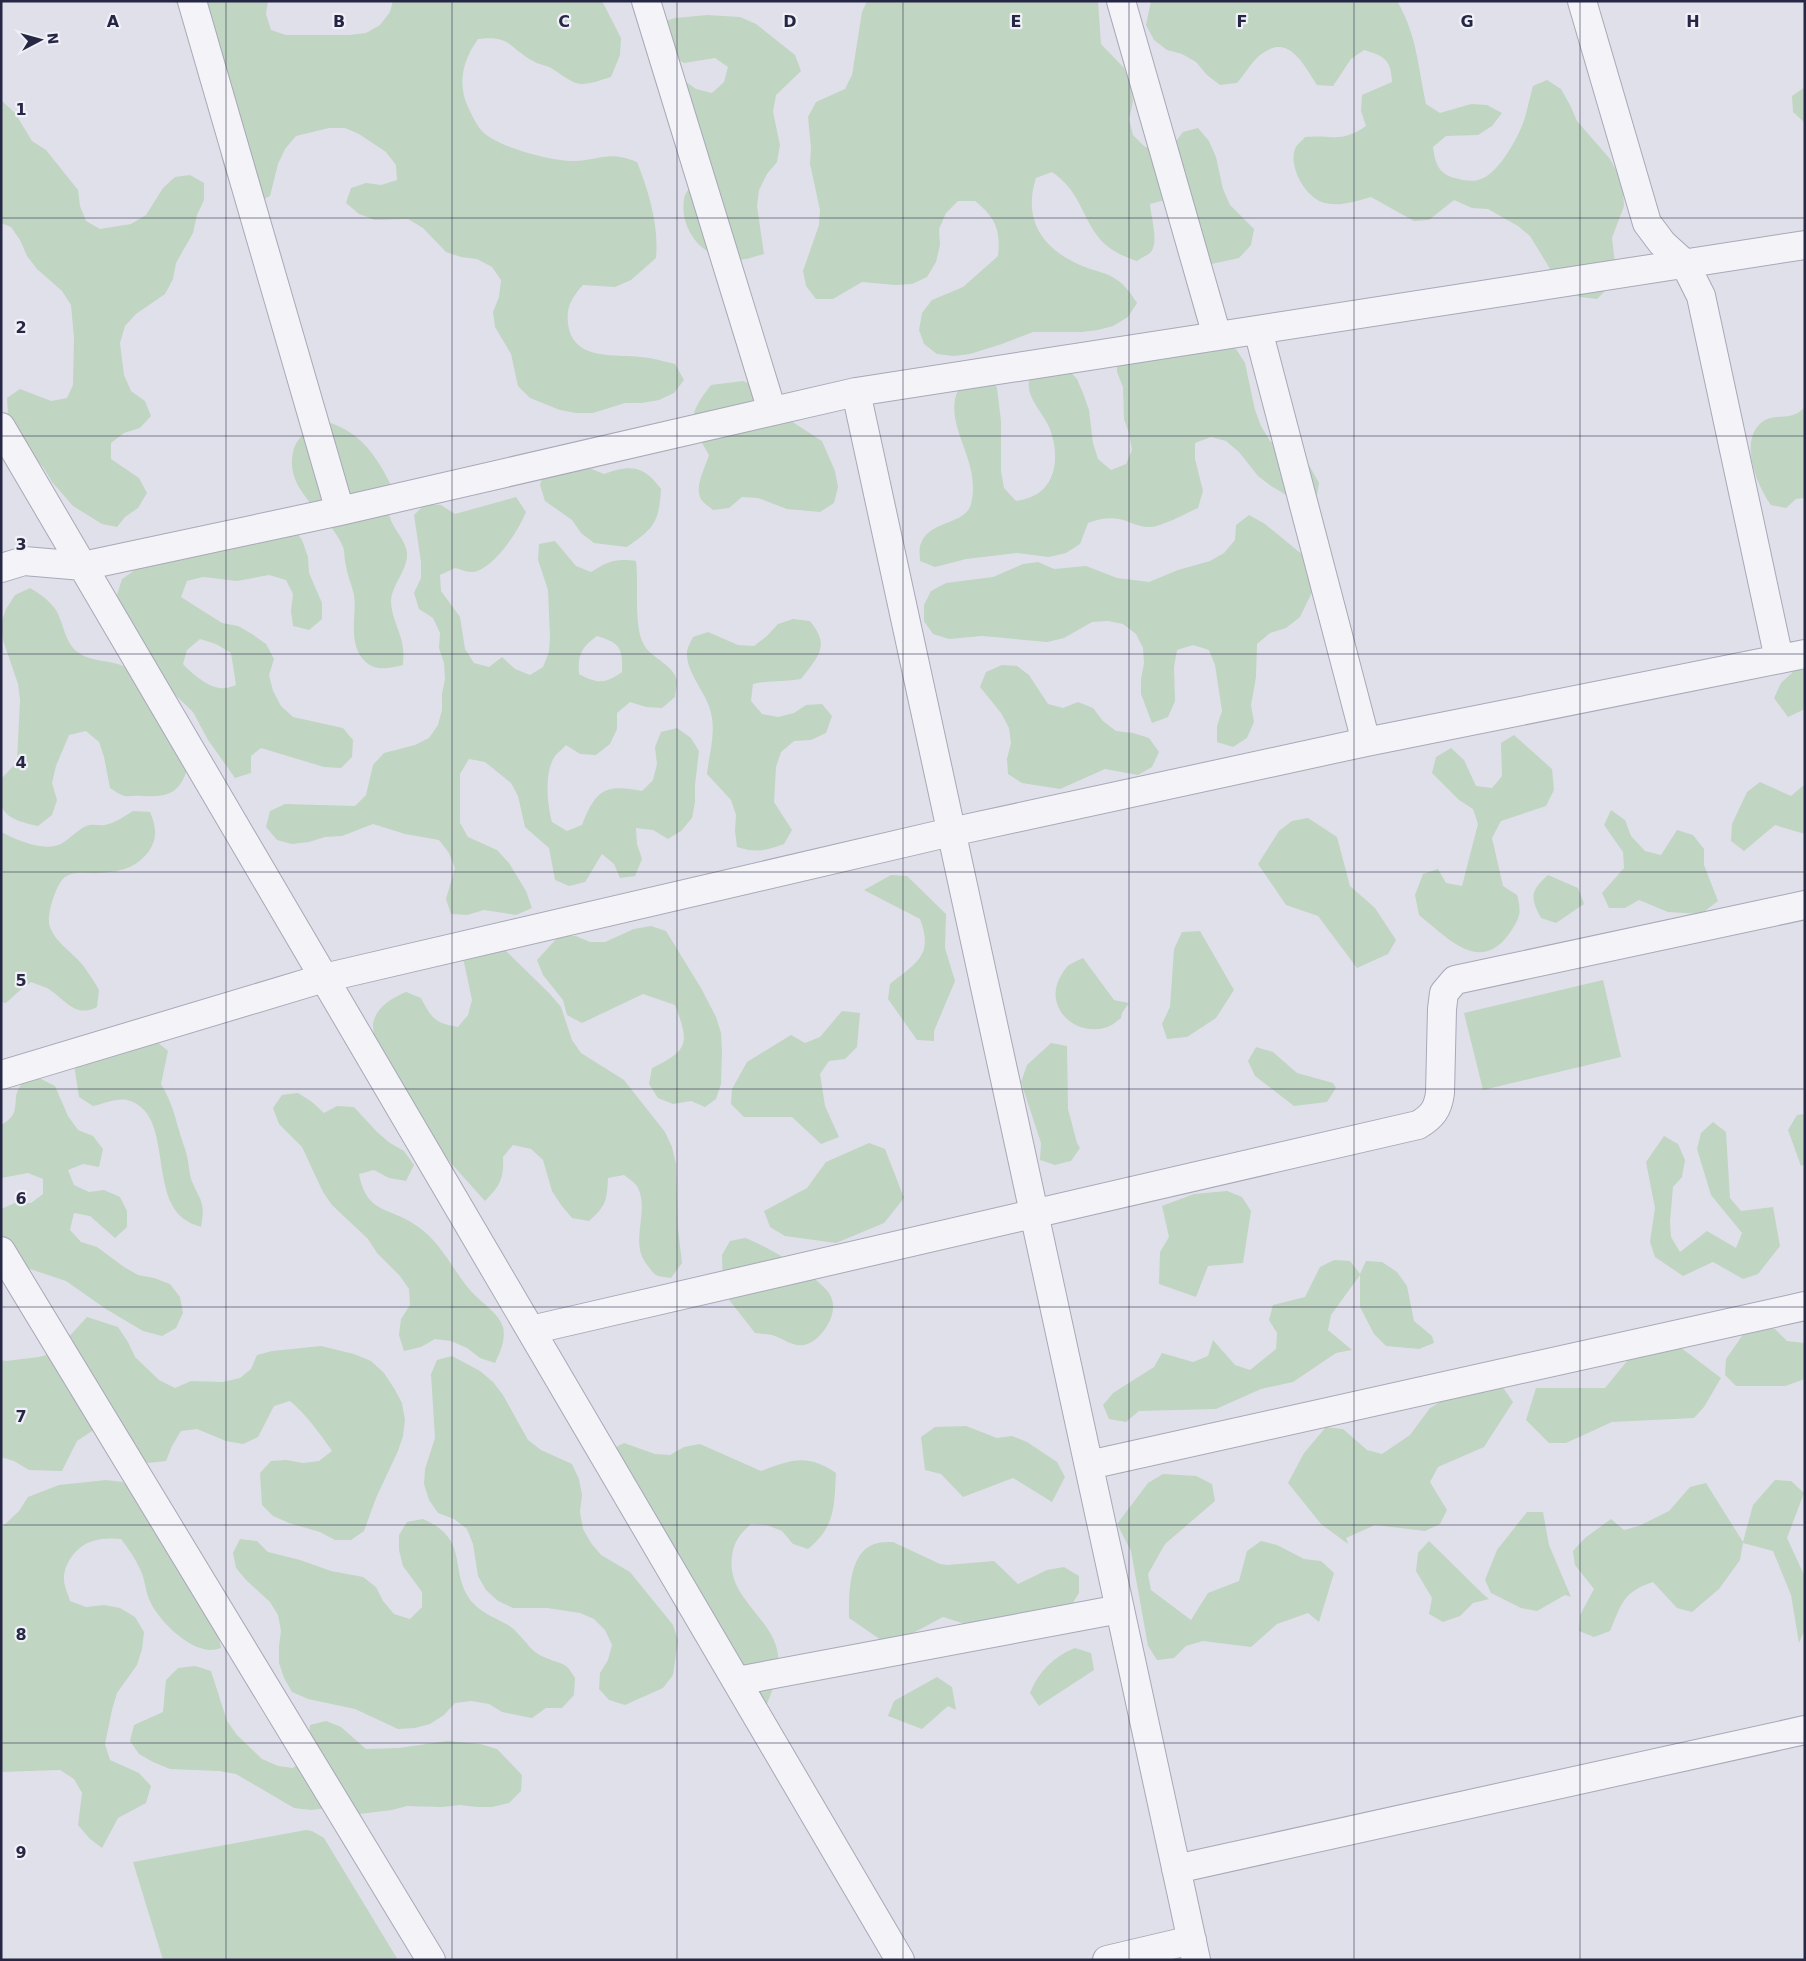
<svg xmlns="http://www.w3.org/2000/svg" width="1806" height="1961" viewBox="0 0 1806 1961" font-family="'DejaVu Sans',sans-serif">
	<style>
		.green { fill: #c0d5c2; fill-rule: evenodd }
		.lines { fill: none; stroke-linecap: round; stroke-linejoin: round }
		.minor-casing { stroke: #a8a8b8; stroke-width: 30 }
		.minor { stroke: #f3f3f8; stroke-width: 28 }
		.grid { fill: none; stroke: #262744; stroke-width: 1; stroke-opacity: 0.55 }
		.grid-label { font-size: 16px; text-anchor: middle; font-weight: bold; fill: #262744; stroke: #f0f0f8; stroke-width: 4.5; stroke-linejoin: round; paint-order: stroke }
	</style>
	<rect width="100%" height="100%" fill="#e0e0ea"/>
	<path class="green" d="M173 1H268L266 14 271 30 286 35H349L366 33 380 25 390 12 393 1H602L621 38 620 55 611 77C601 80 591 84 581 84 573 84 561 74 554 70 548 65 539 65 533 61 508 47 511 35 478 39 463 60 457 83 468 107 472 115 477 127 484 133 501 148 551 161 574 161 601 160 608 150 637 162 649 192 659 226 656 258L631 280 615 287 583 285C572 297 566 307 568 323 572 361 614 354 641 357 652 358 663 361 675 364L684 380 674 393 659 400 642 403H625L593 413H576L560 410 530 398 518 386 511 354 495 327 493 312 499 297 501 280 492 267 477 259 461 257 446 252 423 228 408 219 375 220 359 214 346 203 351 188 366 183 381 185 397 180 396 165 386 152 359 134 345 128H329L296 136 285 149 278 164 270 196 255 204 240 198 231 185 225 171 221 155 222 140 209 97 201 84 184 9Z
		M867 1H1098L1101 44 1124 68 1131 85 1133 102 1129 119 1133 135 1144 146 1160 153 1173 145 1183 132 1198 128 1209 141 1216 157 1223 189 1230 205 1254 229 1251 245 1239 258 1193 268 1165 200 1150 204C1151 218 1159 241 1151 252 1148 255 1141 258 1137 261 1122 256 1106 249 1096 234 1079 209 1079 191 1052 172L1036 178C1022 221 1044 251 1085 267 1095 271 1108 273 1117 280 1126 286 1131 294 1137 303L1128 317 1113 326 1098 330 1082 332H1033L1002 344 970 354 954 356 937 354 924 344 919 330 922 313 932 300 963 287 998 256C1001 230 995 217 975 201H958L946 213 939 229 940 245 936 262 927 277 912 284 895 285 862 282 833 299H816L806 286 803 271 819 225 820 210 810 164 811 148 808 117 816 102 845 89 852 75 862 12Z
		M1151 1H1397C1417 35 1418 67 1426 104L1440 113 1471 104 1487 105 1502 113 1492 126 1478 135 1446 136 1433 147C1435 162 1438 174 1455 178 1462 180 1471 182 1478 180 1498 176 1520 135 1525 117 1528 107 1530 96 1533 86L1547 80 1561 89 1570 105 1577 121 1610 159 1618 174 1623 190 1624 206 1612 238 1616 272 1609 287 1597 299 1580 297 1565 290 1555 277 1530 236 1518 226 1488 209 1472 208 1454 200 1429 220 1414 221 1371 197C1356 201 1340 207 1325 203 1307 199 1288 168 1295 149 1296 145 1302 141 1305 137 1333 134 1340 144 1366 126L1361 111 1362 95 1392 82C1391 60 1385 56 1364 50L1351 59 1333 86 1317 85C1303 64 1288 31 1259 56 1251 63 1244 75 1237 83L1220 85 1207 75 1196 62 1182 54 1167 50 1154 40 1146 25Z
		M707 15 740 17 756 24 795 55 801 71 776 95 773 112 780 145 777 162 767 174 759 190 757 206 764 254C756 256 746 260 738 260 705 261 679 231 684 199 685 193 690 187 693 182L682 79 696 89 712 93 724 82 728 67 715 58 684 63 669 55 659 23 675 18Z
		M1805 87V123L1793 112 1792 96Z
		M1 100 15 113 32 141 46 150 78 190 80 206 86 221 100 229 131 224 146 215 163 188 175 177 190 175 204 183V200L197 215 193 233 176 263 173 279 165 294 136 314 125 326 120 343 124 375 131 391 145 401 151 416 140 428 124 433 111 443V459L139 478 147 493 138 508 125 517 117 527 102 524 73 506 52 482 43 467 32 455 8 415 7 398 20 389 51 401 67 398 73 385 74 338 71 305 62 291 37 269 27 256 20 240 11 227 1 223Z
		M1221 342 1236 349 1245 363 1255 410 1261 426 1270 441 1285 449 1300 454 1310 467 1319 483 1316 500 1300 503 1271 486 1258 476 1239 452 1226 441 1211 437 1195 443V459L1203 491 1198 508C1187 513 1161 527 1150 527 1139 528 1130 521 1119 519 1108 517 1099 519 1088 523L1080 544 1066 553 1049 557 1017 553 966 559 935 567 920 561C920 557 919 550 920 546 928 519 965 526 971 504 981 463 949 433 955 399 956 395 958 390 960 385L989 374 997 388 1001 421V471L1004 488 1016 501C1021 500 1027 499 1031 497 1059 486 1059 450 1049 427 1043 413 1026 397 1029 381 1030 377 1034 371 1036 367H1066L1077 379 1083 393 1089 410 1093 443 1098 459 1111 470 1126 464 1132 450 1129 433 1124 419 1123 387 1117 372V356Z
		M743 381 758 387 794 423 822 441 835 471 838 487 834 503 820 512 787 509 758 498 742 497 729 508 713 510C710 507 703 503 701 499 694 487 705 468 709 455 690 422 686 417 711 385Z
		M1805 407V498L1796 499 1786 508 1771 505C1756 484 1737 437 1765 420 1778 413 1791 422 1805 407Z
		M328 422C365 434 379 461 395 493 393 497 390 503 389 507 387 525 405 536 407 553 408 570 392 584 391 601 391 618 402 633 403 649 404 654 403 660 403 665 387 669 373 672 362 658 348 640 357 614 354 595 352 585 347 575 346 565 344 559 345 552 343 547 330 514 284 492 293 452 297 434 313 428 328 422Z
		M589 468 604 474C632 464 644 466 661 489 659 523 654 528 627 547L594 543 581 533 572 520 545 501 540 485 544 471Z
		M516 497 526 512C519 530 492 572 471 572 466 572 460 569 455 568L440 575 441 591 460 617 465 649 474 663 489 667 502 657 515 669 530 675 543 667 549 652 550 637 548 590 538 560 539 544 555 541 576 566 591 572C608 561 616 558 636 561 639 583 633 626 644 645 652 659 675 665 677 682 677 687 675 693 675 697L662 708 646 707 630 702 617 713V729L610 744 596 755 580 754 566 745C563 749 558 752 555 756 544 772 547 804 552 822L567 831 582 825C596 789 605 784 642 791L653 780 657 764 655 747 661 732 677 728 691 738 699 751 695 785V802L692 818 681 831 668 839 653 830 636 828 637 844 642 859 635 876 620 878 614 864 602 854 585 882 569 886 555 880 549 848 525 827 518 796 511 783 485 762 469 759 460 774V823L468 837 497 850 509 863 526 891 532 908 516 915 484 910 467 915 451 914 446 899 455 868 449 853 439 840 405 834 373 824 342 836 325 837 309 842 292 844 277 840 266 827 270 811 285 804 355 806 366 795 373 765 384 753 415 745 429 738 438 725 442 710V694L445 679 444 663 439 648 440 633 433 618 419 609 414 593 421 578V562L414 515 425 504 441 505 455 514ZM597 636C620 643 623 648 622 672 605 684 598 684 579 674 578 654 581 648 597 636Z
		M1249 515 1265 524 1304 556 1315 586 1300 617 1286 628 1270 633 1257 644 1256 677 1251 705 1254 722 1247 738 1233 747 1217 742V726L1222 711 1215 665 1209 650 1193 645 1177 650 1174 667 1175 701 1168 717 1152 723 1141 694V679L1144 663 1143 648 1136 634 1123 624 1108 621 1092 622 1064 638 1047 642 982 636 949 639 933 634 924 621V605L931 591 946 583 993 577 1023 564 1038 562 1054 569 1086 566 1117 578 1149 582 1178 570 1210 561 1224 553 1235 540 1236 525Z
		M293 527 302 540 308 557 309 573 322 603V619L309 630 293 626 291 611 293 594 286 580 269 575 237 581 203 577 187 581 181 597 222 623 238 626 252 634 266 644 274 659 269 675 273 691 281 706 293 717 343 728 353 740 352 757 341 768 324 767 261 748 251 756V773L235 778 208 740 193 712 169 689 140 652V636L129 625 120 611 117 595 122 579 148 561ZM200 639 216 644 231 653 236 685C233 686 228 688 225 688 211 690 192 674 183 664L187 650Z
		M30 588C40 594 49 600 56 610 64 624 65 644 79 653 92 662 110 660 123 666 138 672 178 745 189 763 182 790 172 798 143 796 124 795 128 800 110 788L104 757 99 742 86 731 69 735 56 766 52 783 57 800 52 815 38 826C25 823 4 819 1 804 0 796 1 787 1 779L17 762 20 700 18 684 3 640 1 624 6 609 15 595Z
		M793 619 810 621C831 647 818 656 801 679 785 682 769 680 753 684L751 701 762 714 778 717 794 713 806 705 822 704 832 716 826 733 811 740 794 741 781 752 776 767 774 802 792 830 784 844C765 851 756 853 737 847L735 831 736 815 731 800 707 774C709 754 716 734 711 713 707 693 685 672 687 651 688 647 691 641 693 637L708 632 738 645 754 646 767 636 778 624Z
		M1002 665 1017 666 1029 675 1048 704 1063 708 1078 702 1093 708 1103 721 1116 731 1133 733 1149 738 1159 752 1152 767 1138 775 1105 769 1060 789 1022 783 1008 774 1007 759 1011 743 1009 728 1001 713 980 687 986 672Z
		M1795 670H1805V709L1788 717 1774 698 1781 683Z
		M1514 735 1552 769 1554 790 1546 806 1501 821 1492 838 1503 886 1517 895C1522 913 1520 918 1509 934 1479 975 1447 937 1419 915L1415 895 1423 874 1438 869 1446 883 1462 886 1478 824 1473 809 1459 800 1432 773 1436 757 1451 748 1464 760 1476 786 1492 788 1502 776 1501 743Z
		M1760 782 1791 796 1805 784V834L1775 825 1744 851 1731 841 1732 824 1747 792Z
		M1611 810 1625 820 1631 836 1645 851 1661 855 1677 830 1693 835 1704 849V865L1718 901 1701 914 1668 912 1639 900 1625 908H1609L1602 893 1624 868 1623 852 1604 825Z
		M133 811 150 812C156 826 158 838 149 851 137 868 119 872 99 873 87 874 76 870 65 877 56 884 48 911 49 923 52 940 72 952 82 964 88 972 94 981 99 990L97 1007C75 1019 64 998 47 988 42 986 36 984 31 982L18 992 6 1003 1 1002V832C17 840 47 854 64 842 72 837 80 827 90 825 95 824 100 826 105 825 115 823 125 816 133 811Z
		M1308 818 1337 837 1350 886 1375 908 1396 940 1388 954 1357 968 1318 916 1286 905 1258 864 1279 831 1292 821Z
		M891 875 907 876 946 914 945 948 955 981 934 1031V1041L917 1040 888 999 890 984C916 963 934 956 920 919L864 890Z
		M1548 875 1578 888 1584 904 1556 923 1541 918C1530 897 1530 891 1548 875Z
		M651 926 666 931 701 988 716 1017 721 1033 722 1051 721 1084 716 1099 705 1107 691 1101 673 1104 658 1098 649 1084 652 1068C690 1050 689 1042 675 1005L643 994 582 1023 567 1015 563 1000 543 975 537 960 559 936H576L590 942H605L634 929Z
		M1200 931 1234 990 1216 1018 1187 1037 1167 1039 1162 1024 1170 1007 1174 949 1182 932Z
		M503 948 550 994 561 1007 572 1040 581 1053 624 1080 665 1132 672 1147 676 1164 678 1229 682 1263 671 1278C667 1277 660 1277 656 1275 653 1273 650 1269 648 1266 628 1243 650 1213 638 1188 636 1183 629 1179 624 1175L608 1178C607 1201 606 1206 589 1221L572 1218 561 1205 552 1191 543 1160 531 1149 513 1145 503 1157C504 1179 500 1186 485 1201L441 1152 375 1040C374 1036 373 1029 373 1024 376 1007 392 998 406 992L421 998C432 1019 435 1023 458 1027L468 1015 472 1000 462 953Z
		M1083 958 1114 1000 1129 1003 1122 1013 1121 1018C1116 1022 1110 1027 1104 1028 1072 1036 1042 1004 1062 974 1064 971 1066 967 1069 965 1073 962 1079 960 1083 958Z
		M1603 980 1621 1057 1483 1090 1464 1013Z
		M842 1011 860 1013 857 1047 845 1059 829 1061 820 1074 825 1106 839 1137 821 1144 792 1117H744L731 1104 732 1089 747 1062 791 1035 805 1043 820 1037Z
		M156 1041 168 1051 161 1084C172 1103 173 1110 179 1130 181 1139 185 1147 187 1156 189 1164 189 1172 191 1179 200 1202 206 1200 201 1227 197 1225 191 1224 187 1221 147 1197 175 1112 127 1100 117 1098 103 1104 93 1106L79 1097 74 1064 111 1048 126 1053Z
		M1051 1043 1067 1046 1068 1109 1077 1143 1080 1148 1071 1161 1055 1165 1040 1160 1041 1143 1021 1082 1027 1065Z
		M1256 1047 1273 1052 1297 1073 1333 1083 1336 1088 1327 1102 1294 1106 1255 1076 1248 1061Z
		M39 1078 55 1086 68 1116 78 1130 93 1136 103 1149 99 1167 83 1164 68 1170 74 1185 89 1192 104 1190 120 1197 127 1211V1227L115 1238 90 1216 74 1213 70 1230 81 1242 97 1247 124 1267 138 1275 154 1278 170 1284 180 1297 183 1313 176 1328 162 1336 143 1331 106 1309 66 1281 21 1266 1 1245V1209L15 1203H31L43 1194V1179L28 1173 1 1178V1125C16 1117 15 1110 16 1096 17 1091 21 1085 23 1080Z
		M298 1093 312 1102 324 1113 337 1106 354 1107 377 1132 390 1143 404 1151 414 1165 406 1181 389 1178 374 1170 359 1174C367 1215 389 1206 417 1226 441 1242 452 1269 470 1290 480 1302 498 1312 503 1327 506 1340 500 1352 495 1363L480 1358 467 1348 451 1341 435 1339 421 1347 404 1351 399 1335 401 1319 410 1305 409 1289 400 1276 377 1253 368 1239 332 1205 323 1192 302 1147 279 1124 273 1108 282 1095Z
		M1805 1114V1164L1801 1166 1788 1130 1797 1115Z
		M1713 1122 1726 1132 1730 1198 1741 1211 1773 1207 1780 1246 1758 1274 1743 1279 1713 1262 1683 1276 1655 1257 1650 1242 1655 1208 1646 1162 1664 1136 1678 1144 1685 1160 1682 1177 1673 1187 1670 1221 1671 1237 1680 1252 1707 1231 1736 1248 1742 1233 1711 1195 1697 1149 1701 1133Z
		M869 1143 885 1149 904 1198 884 1223 836 1243 785 1236 770 1227 764 1211 807 1188 826 1162Z
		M1227 1191 1242 1197 1251 1211 1243 1263 1208 1266 1196 1297 1159 1284 1160 1252 1169 1237 1162 1206 1194 1194Z
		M745 1238C767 1246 816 1275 829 1293 836 1304 833 1316 827 1326 822 1334 814 1343 804 1345 794 1347 783 1339 775 1336 769 1334 762 1334 755 1333L730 1301 723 1287 722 1255 730 1241Z
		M1334 1260 1350 1261 1360 1274 1366 1261 1382 1262 1397 1272 1407 1286 1414 1321 1432 1336 1434 1343 1419 1349 1386 1346 1374 1334 1360 1307V1275L1331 1315 1328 1330 1352 1350 1336 1353 1293 1382 1261 1389 1216 1409 1139 1411 1126 1422 1109 1419 1103 1405 1113 1393 1154 1367 1162 1353 1193 1362 1208 1356 1213 1340 1235 1365 1250 1370 1276 1349 1277 1333 1269 1320 1273 1305 1305 1297 1320 1267Z
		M87 1317 118 1327 128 1342 135 1357 159 1380 175 1388 191 1381 223 1382 240 1378 251 1369 257 1355 272 1351 321 1346 354 1354 371 1361 384 1373 394 1388 402 1403 405 1420 403 1436 398 1451 376 1498 364 1531 351 1540H335L320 1532 289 1523 273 1516 262 1505 260 1473 271 1461 286 1460 303 1463 319 1461 332 1451C320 1434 306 1414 290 1401L274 1406 258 1437 243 1444 226 1441 197 1429 181 1431 172 1446 166 1461 148 1463 108 1434 92 1431 77 1441 62 1471 29 1470 14 1461 1 1457V1360L6 1361 39 1357 54 1353Z
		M1759 1325 1775 1329 1787 1341 1805 1343V1379L1785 1386H1736L1725 1375 1726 1359 1744 1333Z
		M1668 1338 1721 1378 1704 1407 1694 1418 1612 1422 1566 1443H1549L1526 1420 1536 1388H1605L1637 1349Z
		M452 1356 480 1371 493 1382 503 1395 528 1440 541 1450 572 1464 579 1479 582 1495 580 1512 583 1529 591 1543 601 1555 630 1572 673 1625 678 1641 673 1675 663 1688 625 1705 609 1700 599 1689 600 1673 608 1660 612 1645 605 1630 594 1619 580 1613 547 1608H513L498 1601 486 1590 478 1576 473 1544 467 1529 454 1519 438 1513 429 1500 424 1484 425 1469 435 1438 431 1374 437 1360Z
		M1490 1382 1504 1389 1513 1402 1484 1447 1438 1467 1430 1482 1447 1510 1440 1524 1425 1531 1375 1525 1346 1538 1348 1544 1321 1524 1288 1483 1304 1453 1326 1427 1343 1429 1367 1450 1382 1454 1410 1435 1430 1408 1473 1383Z
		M966 1426 997 1438 1012 1436 1027 1442 1057 1462 1065 1477 1052 1502 1013 1478 963 1497 941 1474 925 1470 921 1437 935 1427Z
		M624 1443 655 1454 670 1455 684 1447 700 1444 761 1471C791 1460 807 1453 836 1473 834 1506 836 1526 808 1549L793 1544 782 1531 767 1525 751 1524C740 1534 734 1541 732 1556 726 1598 774 1618 778 1655 780 1671 773 1689 767 1704L756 1703 610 1450Z
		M1163 1474 1196 1476 1212 1484 1215 1501 1165 1544 1148 1574 1151 1590 1191 1620 1208 1593 1239 1581 1247 1551 1261 1541 1277 1545 1304 1559 1321 1561 1334 1573 1319 1622 1308 1613 1277 1624 1251 1647 1203 1641 1186 1646 1174 1658 1157 1660 1148 1646 1131 1551 1117 1524 1148 1483Z
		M106 1480 123 1482 134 1493 218 1632 221 1648C218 1649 213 1650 210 1650 187 1649 157 1619 149 1599 145 1589 145 1579 140 1569 135 1558 128 1548 121 1539 110 1538 100 1538 90 1542 74 1548 60 1569 65 1586 66 1591 69 1596 70 1601L86 1607 104 1605 120 1608 135 1617 144 1632 142 1649 137 1665 117 1693 112 1710 105 1744 110 1760 139 1773 151 1786 146 1803 118 1818 102 1848 89 1838 78 1825 82 1793 74 1779 60 1770 1 1772V1528L19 1511 28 1497 59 1485Z
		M1775 1480 1791 1481 1804 1493 1787 1538 1805 1577V1629L1799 1643 1791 1595 1773 1551 1743 1543 1740 1560 1719 1589 1692 1612 1677 1608 1653 1582C1623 1592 1622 1603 1610 1631L1594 1637 1579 1631 1580 1615 1594 1589 1575 1565 1573 1551 1585 1538 1611 1519 1624 1530 1639 1526 1669 1511 1690 1487 1706 1483 1743 1542 1753 1505Z
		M1527 1512H1543L1549 1545 1571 1597 1565 1595 1537 1611 1521 1608 1491 1593 1485 1580 1497 1550Z
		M423 1519C472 1540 447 1573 473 1603 485 1616 498 1618 511 1627 520 1634 527 1645 535 1652 544 1659 561 1662 566 1666 570 1669 572 1674 575 1678L574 1695 562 1708H546L532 1718 502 1712 489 1704 471 1701 455 1703 444 1715 430 1724 415 1728 398 1729 355 1709 308 1699 292 1692 284 1678 279 1663V1646L281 1631 278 1615 270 1602 246 1580 236 1568 233 1553 240 1539 257 1541 268 1552 300 1560 331 1571 363 1577 376 1587 383 1601 394 1614 410 1619 422 1607V1592L403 1566 399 1550V1535L407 1522Z
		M1429 1541 1484 1595 1489 1599 1473 1603 1460 1616 1443 1622 1429 1614 1432 1598 1416 1571 1418 1553Z
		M893 1542 940 1564 947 1565 994 1561 1018 1584 1047 1570 1064 1567 1079 1576V1593L1069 1609 1006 1637 943 1617 898 1641 881 1640 849 1618C849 1595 848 1549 878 1543 882 1542 888 1542 893 1542Z
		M1075 1648 1091 1653 1094 1670 1039 1706 1030 1693C1039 1671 1053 1657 1075 1648Z
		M195 1666 211 1671 227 1721 237 1735 262 1759 278 1766 293 1768 306 1757 310 1725 326 1721 341 1727 366 1749 399 1748 447 1741 480 1744 497 1749 522 1775 521 1791 509 1803 492 1807H477L460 1805 442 1807 407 1806 392 1810 359 1814 327 1808 311 1810 294 1808 236 1774 219 1771 170 1769 153 1762 139 1754 130 1741 134 1725 163 1712 166 1680 178 1668Z
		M937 1677 952 1687 956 1710 948 1706 922 1729 888 1716 894 1701Z
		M306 1830 312 1831 324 1838 398 1960H163L133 1862Z"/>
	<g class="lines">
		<g class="minor-casing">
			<path id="minor" d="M192 1 340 511
				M646 1 772 411
				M1121 1 1217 336
				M1582 1 1647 223 1662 243 1685 264 1701 296 1779 659
				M1258 330 1366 742
				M856 392 1196 1960
				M1 427 900 1960
				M1 568 24 561 83 566 340 511 856 392 1805 245
				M1 1075 324 978 951 832 1366 742 1805 654
				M1 1251 431 1960
				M531 1330 1418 1125C1432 1117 1438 1109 1440 1093L1442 1009 1444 993 1455 980 1805 905
				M1089 1465 1805 1306
				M737 1681 1120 1609
				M1176 1869 1805 1730
				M1107 1960 1192 1940"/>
		</g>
		<use href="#minor" class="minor"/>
	</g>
	<path class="grid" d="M226 1V1960M452 1V1960M677 1V1960M903 1V1960M1129 1V1960M1354 1V1960M1580 1V1960M1 218H1805M1 436H1805M1 654H1805M1 872H1805M1 1089H1805M1 1307H1805M1 1525H1805M1 1743H1805"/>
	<g class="grid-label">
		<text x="113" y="27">A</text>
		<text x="339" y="27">B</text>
		<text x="564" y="27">C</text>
		<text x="790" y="27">D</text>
		<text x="1016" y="27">E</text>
		<text x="1242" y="27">F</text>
		<text x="1467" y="27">G</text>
		<text x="1693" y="27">H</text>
		<text x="21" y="115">1</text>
		<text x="21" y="333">2</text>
		<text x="21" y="550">3</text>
		<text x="21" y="768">4</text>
		<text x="21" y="986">5</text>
		<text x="21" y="1204">6</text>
		<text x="21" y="1422">7</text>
		<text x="21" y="1640">8</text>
		<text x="21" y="1858">9</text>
	</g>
	<rect width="1806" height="1961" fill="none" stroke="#262744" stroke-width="5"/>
	<g transform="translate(40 40) rotate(84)" stroke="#f0f0f8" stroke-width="4" paint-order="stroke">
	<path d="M0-4L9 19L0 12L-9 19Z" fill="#262744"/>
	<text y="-8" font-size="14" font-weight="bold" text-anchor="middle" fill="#262744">N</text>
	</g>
</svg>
